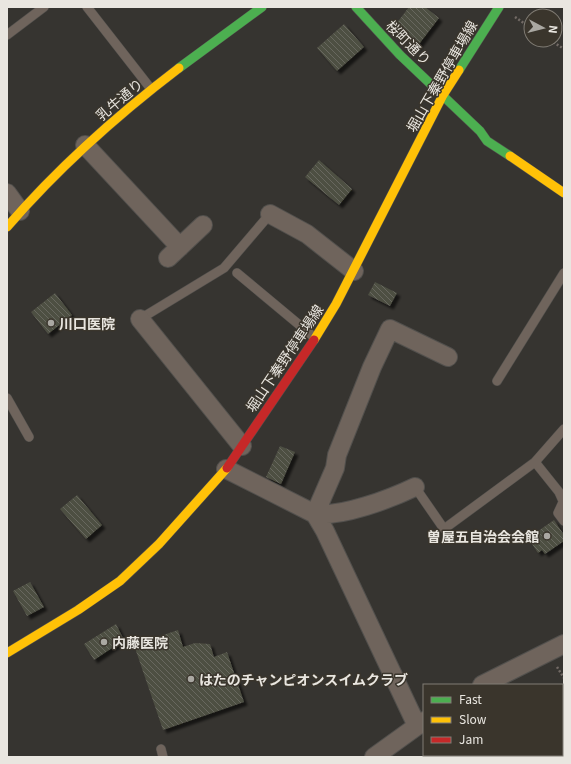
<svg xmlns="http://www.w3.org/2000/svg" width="571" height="764" viewBox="0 0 571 764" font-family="Georgia,'Noto Sans JP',serif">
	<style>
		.building { fill: url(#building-back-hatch); filter: url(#shadow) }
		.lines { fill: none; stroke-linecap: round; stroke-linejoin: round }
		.lane-casing { stroke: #52504d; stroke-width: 10 }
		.street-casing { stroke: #52504d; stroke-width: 20 }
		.fast-casing { stroke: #52504d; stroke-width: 10 }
		.slow-casing { stroke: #52504d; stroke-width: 10 }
		.jam-casing { stroke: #52504d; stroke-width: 10 }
		.path { stroke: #726a65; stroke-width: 2.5; stroke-dasharray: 2 2; stroke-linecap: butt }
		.lane { stroke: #6f645c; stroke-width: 9 }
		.street { stroke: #6f645c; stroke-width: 18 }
		.fast { stroke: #4caf50; stroke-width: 9 }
		.slow { stroke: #ffc107; stroke-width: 9 }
		.jam { stroke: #c62828; stroke-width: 9 }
		.poi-dot { fill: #aaa8a2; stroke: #3a352c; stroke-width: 1.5 }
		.labels { text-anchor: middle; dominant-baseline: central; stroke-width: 3; stroke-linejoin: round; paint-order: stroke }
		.street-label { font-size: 14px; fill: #e9e6e0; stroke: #3a352c }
		.poi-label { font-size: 14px; font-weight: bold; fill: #e9e6e0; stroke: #3a352c; text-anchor: start }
	</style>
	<defs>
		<pattern id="building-back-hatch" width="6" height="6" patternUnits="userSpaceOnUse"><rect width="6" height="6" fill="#4e4f43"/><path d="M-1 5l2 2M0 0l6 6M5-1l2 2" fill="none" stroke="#68685e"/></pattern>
		<filter id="shadow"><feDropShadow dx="3.5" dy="3.5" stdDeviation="1" flood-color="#0009"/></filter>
	</defs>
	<rect width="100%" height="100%" fill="#363430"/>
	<path class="building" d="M409 7H425L439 18 416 48 393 28Z
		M344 24 364 47 337 71 317 48Z
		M319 160 352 189 339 205 305 177Z
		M375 282 397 293 390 306 368 295Z
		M55 293 72 315 48 334 31 312Z
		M280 446 295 452 281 484 266 477Z
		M77 495 102 525 86 539 60 509Z
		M554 520 564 535V541L545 554 542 550 538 553 528 538Z
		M30 582 44 607 27 616 13 591Z
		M116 624 124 640 94 660 84 644Z
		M178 630 183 647 195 643 210 644 214 657 227 652 244 702 163 730 134 645Z"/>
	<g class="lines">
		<g class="lane-casing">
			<path id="lane" d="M87 7 151 89
				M7 35 44 7
				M237 273 315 338
				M140 319 224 268 270 214
				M497 381 564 273
				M7 398 29 437
				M535 462 559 492 563 501
				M415 487 444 529 535 462 564 429
				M564 500 558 513 564 521
				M161 749 163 757"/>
		</g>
		<g class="street-casing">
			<path id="street" d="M85 145 180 247
				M7 193 20 211
				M270 214 307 234 354 271
				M168 258 203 225
				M140 319 242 446
				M226 469 315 514C342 517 390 499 415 487
				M315 514 335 468 337 455 372 367 390 329 448 357
				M315 514 325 531 417 726
				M482 685 564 644
				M374 757 424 721"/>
		</g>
		<g class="fast-casing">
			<path id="fast" d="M356 7 400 55 480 131 487 141 510 156
				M179 68 262 7
				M459 70 499 7"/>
		</g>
		<g class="slow-casing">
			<path id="slow" d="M510 156 564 193
				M7 227C59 167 116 116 179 68
				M314 340 336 304 443 95 459 70
				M7 653 78 610 120 581 159 544 227 468"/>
		</g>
		<g class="jam-casing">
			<path id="jam" d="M227 468 314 340"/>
		</g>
		<path class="path" d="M515 17 531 28
			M550 40 564 49
			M557 667 564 678"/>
		<use href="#lane" class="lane"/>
		<use href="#street" class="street"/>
		<use href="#fast" class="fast"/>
		<use href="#slow" class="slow"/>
		<use href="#jam" class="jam"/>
	</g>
	<g class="poi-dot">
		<circle cx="51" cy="323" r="4"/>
		<circle cx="547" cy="536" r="4"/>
		<circle cx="104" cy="642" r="4"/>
		<circle cx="191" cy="679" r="4"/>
	</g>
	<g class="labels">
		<g class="street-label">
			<text transform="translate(409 42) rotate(45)">桜町通り</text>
			<text transform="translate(441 76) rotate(-60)">堀山下秦野停車場線</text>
			<text transform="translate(119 99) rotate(-40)">乳牛通り</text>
			<text transform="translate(284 358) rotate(-56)">堀山下秦野停車場線</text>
		</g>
		<g class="poi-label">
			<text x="59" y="323">川口医院</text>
			<text x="539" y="536" text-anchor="end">曽屋五自治会会館</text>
			<text x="112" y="642">内藤医院</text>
			<text x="199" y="679">はたのチャンピオンスイムクラブ</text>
		</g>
	</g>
	<rect width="571" height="764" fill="none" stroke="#e9e6e0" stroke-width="16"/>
	<rect x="423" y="684" width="140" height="72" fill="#3a352c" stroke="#807c74"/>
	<rect x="431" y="697" width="20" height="6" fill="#4caf50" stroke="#807c74"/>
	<text x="459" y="704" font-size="12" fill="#e9e6e0">Fast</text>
	<rect x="431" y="717" width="20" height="6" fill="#ffc107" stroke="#807c74"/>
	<text x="459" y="724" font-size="12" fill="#e9e6e0">Slow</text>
	<rect x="431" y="737" width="20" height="6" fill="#c62828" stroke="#807c74"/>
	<text x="459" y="744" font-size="12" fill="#e9e6e0">Jam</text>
	<g transform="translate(543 28) rotate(97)"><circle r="19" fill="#3a352c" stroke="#807c74"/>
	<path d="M0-3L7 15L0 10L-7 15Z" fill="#aaa8a2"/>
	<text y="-6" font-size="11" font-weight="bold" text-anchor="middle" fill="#e9e6e0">N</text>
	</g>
</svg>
